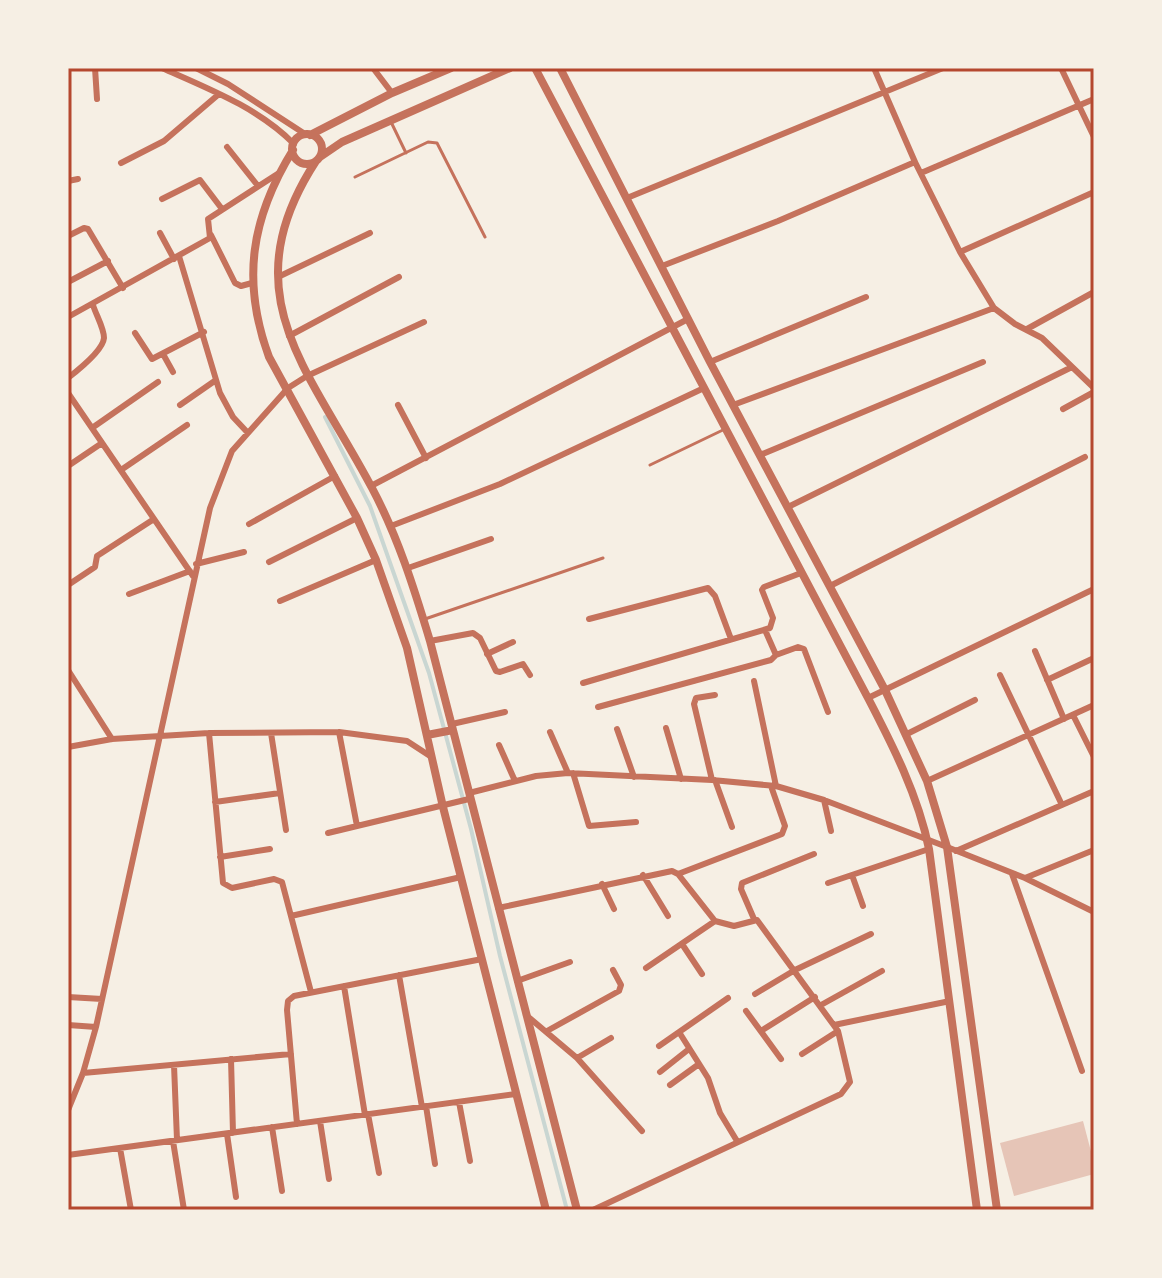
<svg xmlns="http://www.w3.org/2000/svg" width="1162" height="1278" viewBox="0 0 1162 1278" font-family="'Archivo Narrow',sans-serif">
	<style>
		.lines { fill: none; stroke-linecap: round; stroke-linejoin: round }
		.stream { stroke: #c9d6d2; stroke-width: 4 }
		.building { fill: #e6c5b7 }
		.service { stroke: #c5725c; stroke-width: 3 }
		.minor { stroke: #c5725c; stroke-width: 6 }
		.tertiary { stroke: #c5725c; stroke-width: 8 }
		.neatline { fill: none; stroke: #b5482f; stroke-width: 3 }
	</style>
	<rect width="100%" height="100%" fill="#f6efe4"/>
	<g class="lines">
		<path class="stream" d="M325 417 370 506 429 673 471 829 500 956 567 1210"/>
	</g>
	<path class="building" d="M1083 1121 1094 1163V1174L1014 1196 1000 1143Z"/>
	<g class="lines">
		<path class="service" d="M392 124 406 153
			M355 177 428 142 437 143 485 237
			M650 465 725 429
			M425 619 603 558"/>
		<path class="minor" d="M95 68 97 99
			M162 68C207 88 259 108 294 144
			M196 68 228 84 305 134
			M373 68 392 93
			M874 68 915 162 960 252 994 308 1015 324 1042 338 1094 388
			M1061 68 1094 137
			M227 147 258 186
			M121 163 164 141 219 94
			M921 173 1094 99
			M68 181 78 179
			M627 198 943 68
			M162 199 200 180 222 209
			M160 233 174 259
			M211 235 235 283 241 286 252 283
			M68 236 84 228 88 229 123 288
			M960 252 1094 192
			M179 256 220 393 233 417 248 433
			M662 266 778 221 915 162
			M278 277 370 233
			M68 282 108 261
			M68 317 210 238 208 219 279 173
			M1027 329 1094 292
			M135 333 152 359 204 332
			M289 336 399 277
			M163 354 173 372
			M710 362 866 297
			M68 378C77 371 103 350 104 338 104 328 96 315 93 305
			M68 393 193 576
			M180 405 216 380
			M398 405 426 458
			M733 405 994 308
			M1063 409 1094 392
			M92 428 158 382
			M760 455 983 362
			M68 466 102 443
			M121 470 187 425
			M371 486 688 319
			M788 507 1072 367
			M249 524 335 476
			M391 526 500 484 704 388
			M269 562 357 518
			M196 564 244 552
			M408 568 491 539
			M68 585 95 567 97 556 154 519
			M830 586 1085 457
			M129 594 190 571
			M280 601 376 560
			M589 619 708 588 715 596 731 639
			M430 641 473 633 480 638 496 671 500 672 523 664 530 675
			M1035 651 1064 719
			M487 654 513 642
			M776 655 798 647 804 649 828 712
			M68 670 112 739
			M1000 675 1062 805
			M1047 680 1094 658
			M754 681 776 786
			M583 683 770 628 773 618 762 590 764 587 801 573
			M868 698 1094 589
			M598 707 771 660 776 655 765 630
			M1073 715 1094 757
			M452 724 505 712
			M666 728 681 779
			M617 729 634 777
			M339 732 357 826
			M550 732 568 773
			M209 733 223 883 232 888 274 879 282 882 311 992
			M271 733 286 830
			M907 734 975 700
			M499 745 515 781
			M68 747 112 739 209 733 339 732 407 741 430 756
			M573 773 589 826 636 822
			M712 780 694 704 696 698 715 695
			M715 780 732 827
			M927 781 1094 705
			M469 793 536 776 568 773 712 780 776 786 824 800 947 847 1025 878 1094 912
			M824 800 831 831
			M215 802 280 793
			M328 833 469 799
			M956 851 1094 791
			M220 857 270 849
			M678 874 782 834 785 826 771 786
			M1012 874 1082 1071
			M643 875 668 916
			M852 875 863 906
			M1025 878 1094 850
			M828 883 929 849
			M602 884 614 909
			M498 908 672 871 678 874 715 921 734 926 757 920 838 1031 850 1082 841 1094 593 1210
			M291 916 461 877
			M754 919 741 889 742 883 814 854
			M682 944 702 974
			M646 968 715 921
			M399 975 422 1107
			M517 981 570 962
			M344 986 365 1115
			M755 994 795 970 871 934
			M68 997 102 999
			M821 1005 882 971
			M746 1011 781 1059
			M526 1015 577 1058 642 1131
			M68 1025 96 1027
			M834 1025 950 1001
			M547 1031 619 991 621 985 613 970
			M761 1031 815 997
			M679 1032 708 1078 720 1113 737 1141
			M659 1046 728 998
			M802 1054 838 1031
			M577 1058 611 1038
			M231 1059 233 1133
			M174 1065 177 1140
			M660 1072 689 1049
			M83 1073 291 1054
			M670 1085 699 1064
			M459 1102 470 1161
			M426 1106 435 1164
			M68 1110 83 1073 96 1027 210 508 232 451 288 388 307 376 424 322
			M368 1114 379 1173
			M320 1121 329 1179
			M297 1124 287 1010 288 1001 294 996 482 959
			M272 1127 282 1191
			M227 1134 236 1197
			M173 1141 184 1210
			M120 1148 131 1210
			M68 1155 516 1094"/>
		<path class="tertiary" d="M535 68 868 698C893 746 918 795 929 849L977 1210
			M560 68 710 362 885 690 927 781 947 847 997 1210
			M292 149a15 15 0 1 1 30 0a15 15 0 1 1-30 0Z
			M310 135 392 93 451 68
			M293 150C251 218 241 281 269 357L357 518 376 560 407 648 443 807 546 1210
			M320 157 342 142 510 68
			M316 161C229 295 310 370 372 488 398 537 414 588 430 641L577 1210
			M427 735 453 730"/>
	</g>
	<rect width="1162" height="1278" fill="none" stroke="#f6efe4" stroke-width="140"/>
	<rect x="70" y="70" width="1022" height="1138" class="neatline"/>
</svg>
